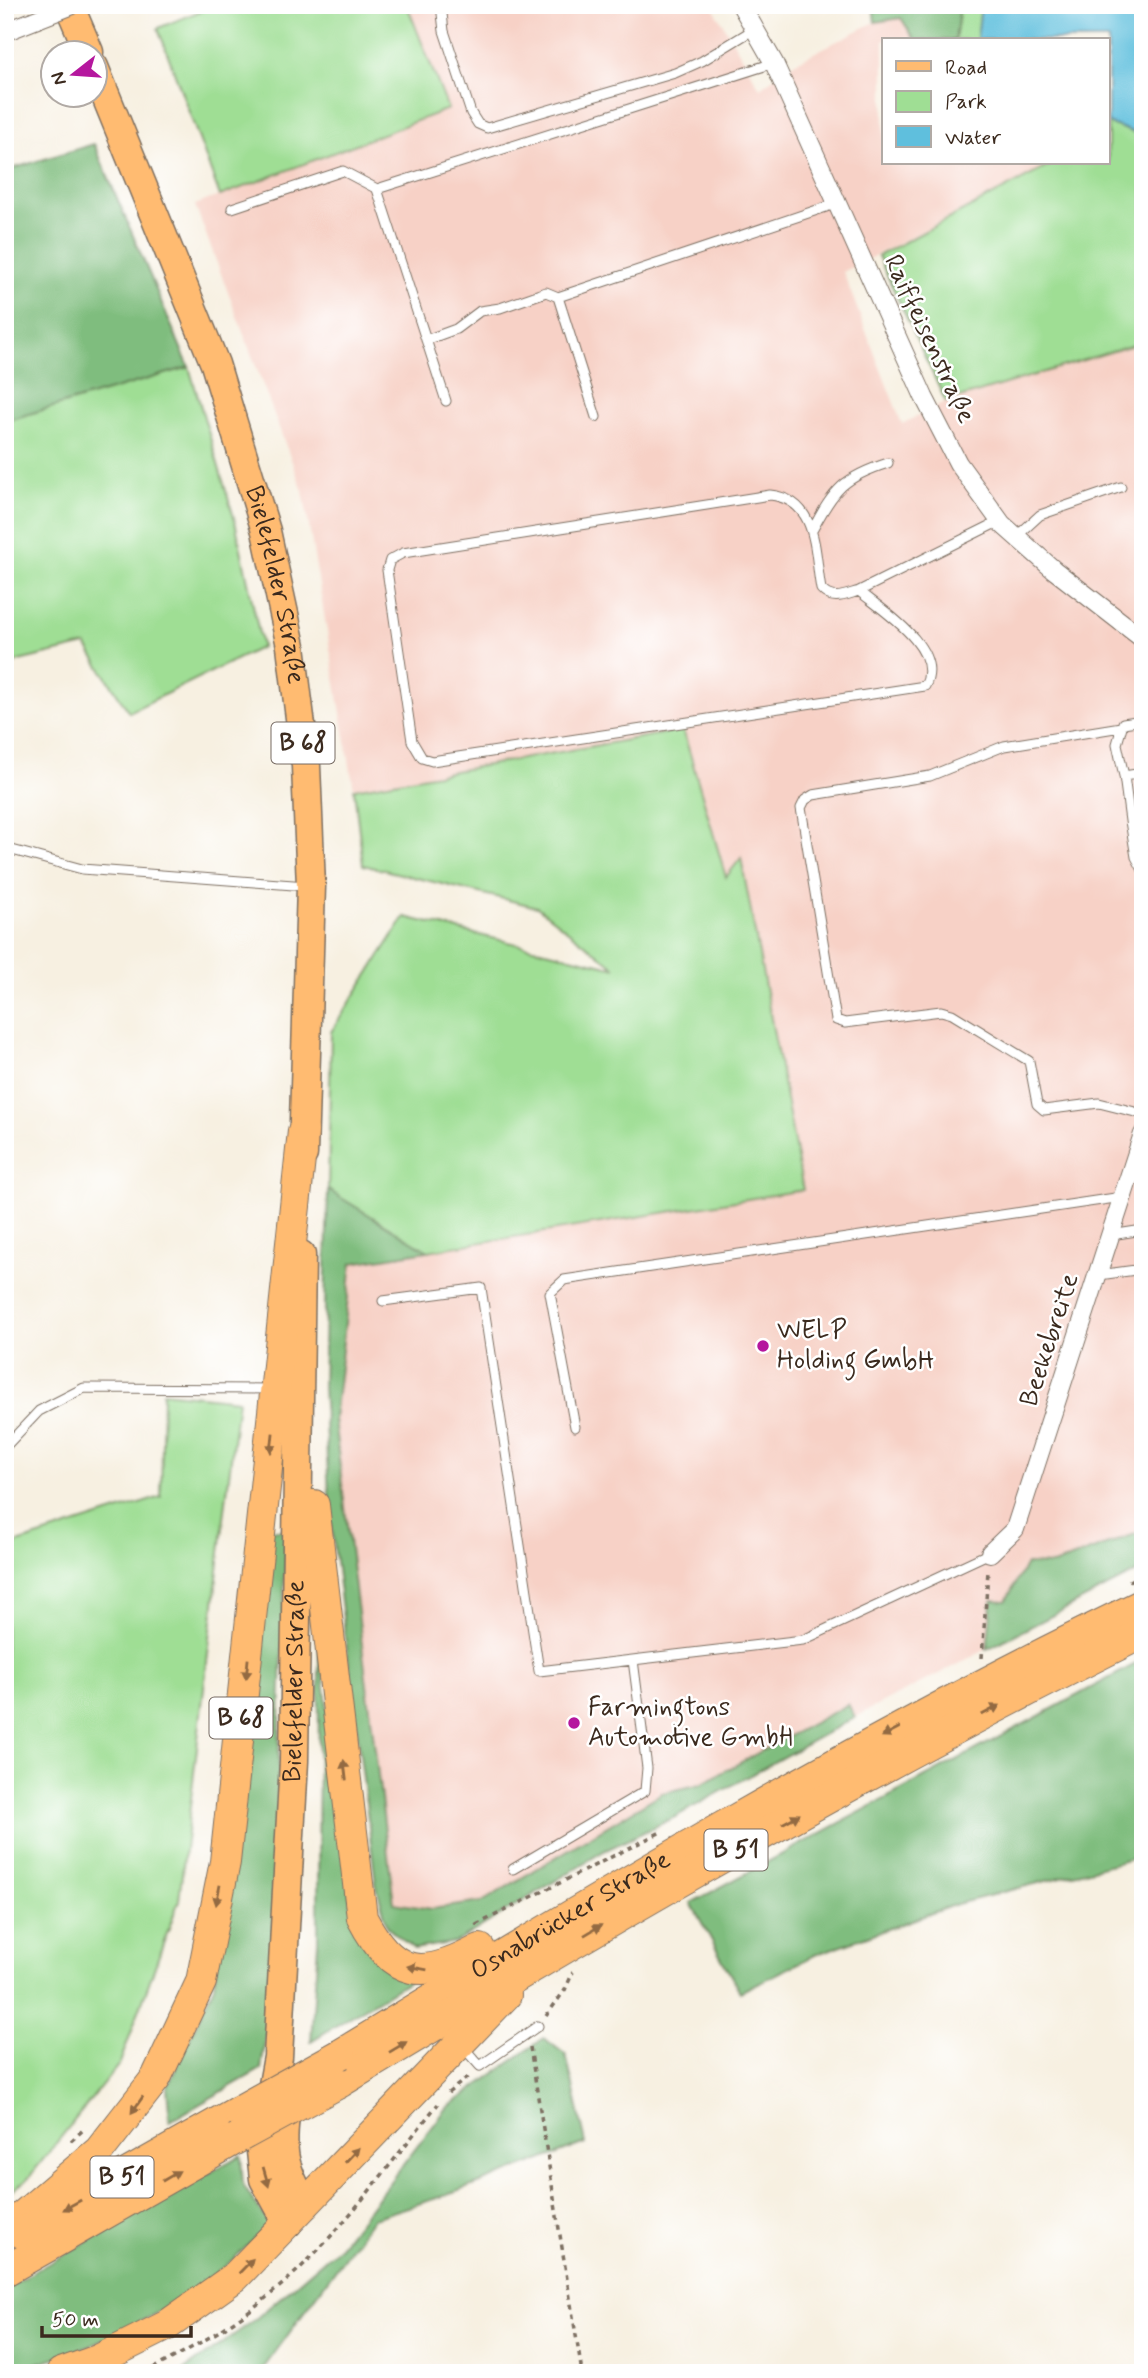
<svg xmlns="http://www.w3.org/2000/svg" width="1148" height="2378" viewBox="0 0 1148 2378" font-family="Mynerve,sans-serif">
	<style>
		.built { fill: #f7d1c6 }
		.green { fill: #9fde94; stroke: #6d8459; stroke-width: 2 }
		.forest { fill: #7fbd7e; stroke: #5d744e; stroke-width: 2 }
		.water { fill: #5fbfdd; stroke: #4d747e; stroke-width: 2 }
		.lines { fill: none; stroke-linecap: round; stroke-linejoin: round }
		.service-casing { stroke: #7d6f62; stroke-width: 11 }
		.minor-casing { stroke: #7d6f62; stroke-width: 20 }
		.primary-casing { stroke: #7d6f62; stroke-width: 31 }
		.trunk-casing { stroke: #7d6f62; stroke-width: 32 }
		.path { stroke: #7d6f62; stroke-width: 3.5; stroke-dasharray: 5 5; stroke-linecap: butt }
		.service { stroke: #fff; stroke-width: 9 }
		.minor { stroke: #fff; stroke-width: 18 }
		.primary { stroke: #ffbb71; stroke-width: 28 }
		.trunk { stroke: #ffbb71; stroke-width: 30 }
		.minor-bridge-casing { stroke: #7d6f62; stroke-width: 20; stroke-linecap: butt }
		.trunk-bridge-casing { stroke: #7d6f62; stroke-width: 32; stroke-linecap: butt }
		.minor-bridge { stroke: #fff; stroke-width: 18 }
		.trunk-bridge { stroke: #ffbb71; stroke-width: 30 }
		.oneway { fill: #936b43 }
		.poi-dot { fill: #b5179e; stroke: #fff; stroke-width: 2.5 }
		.labels { text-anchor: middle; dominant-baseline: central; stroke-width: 5; stroke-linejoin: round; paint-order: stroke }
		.shield { fill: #fff; stroke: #766a62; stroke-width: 2 }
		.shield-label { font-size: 24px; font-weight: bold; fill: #3b2a1e }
		.street-label { font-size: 26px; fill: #3b2a1e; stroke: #fff }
		.poi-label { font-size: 26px; fill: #3b2a1e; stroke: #fff; text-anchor: start }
	</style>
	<rect width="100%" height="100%" fill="#fff"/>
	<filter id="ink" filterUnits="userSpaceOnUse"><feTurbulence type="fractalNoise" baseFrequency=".0143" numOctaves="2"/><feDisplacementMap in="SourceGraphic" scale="14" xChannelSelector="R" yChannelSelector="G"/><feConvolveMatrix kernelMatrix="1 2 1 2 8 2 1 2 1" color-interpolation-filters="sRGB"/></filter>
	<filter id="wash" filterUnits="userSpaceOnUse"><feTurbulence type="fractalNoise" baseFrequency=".00686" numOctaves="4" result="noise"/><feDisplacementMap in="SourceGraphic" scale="28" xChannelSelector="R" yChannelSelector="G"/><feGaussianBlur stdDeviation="1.57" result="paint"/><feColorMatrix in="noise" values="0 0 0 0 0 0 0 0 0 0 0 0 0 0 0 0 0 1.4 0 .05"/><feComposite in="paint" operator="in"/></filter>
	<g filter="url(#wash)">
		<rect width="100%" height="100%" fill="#f7f0e1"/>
		<path class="built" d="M407 5H712L760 88 794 63 875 22 901 18 915 40H884V163H1054L843 272 902 424 946 402 1143 342V1531L1053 1565 1026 1564 1006 1601H992L987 1649 855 1717 848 1704 701 1784 662 1793 482 1902 430 1909 394 1903 334 1419 352 1263 803 1189 741 859 726 878 683 730 354 789 303 491 195 205 448 109Z"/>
		<path class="green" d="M215 5H407L448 109 220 196 158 28Z
			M960 5H981L977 40H955Z
			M1108 123 1143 136V342L946 402 878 256 1054 163H1108Z
			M189 367 235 521 262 647 129 712 86 645 19 661 5 669V421Z
			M683 730 726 877 741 858 803 1190 428 1251 328 1190 331 1032 405 917 616 968 537 907 363 865 354 789Z
			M163 1392 238 1400 179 1900 120 2063 26 2181 5 2194V1547L161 1497Z"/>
		<path class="forest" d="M873 5H960L955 40H915L901 18 875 22Z
			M94 144 189 367 5 421V171Z
			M328 1190 428 1251 352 1263 334 1419 394 1903 431 1909 482 1902 662 1793 701 1784 848 1704 855 1717 675 1817 604 1851 456 1942 414 1949 388 1928 376 1884 330 1513 323 1387Z
			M271 1530H286L271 1999 261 2069 170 2121 167 2088 214 1986Z
			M1143 1531V1569L987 1649 992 1600 1006 1601 1026 1564 1053 1565Z
			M319 1638 351 1906 412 1979 311 2041 318 1942Z
			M1143 1660V1856L957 1904 817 1954 740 1992 691 1903Z
			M544 2038 566 2055 586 2143 456 2192 373 2218 260 2373H180L252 2322 340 2246 447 2108Z
			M241 2155 243 2186 270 2225C254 2239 239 2255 222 2269 164 2316 79 2356 5 2371V2288Z"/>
		<path class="water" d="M981 5H1143V136L1108 123V40H977Z"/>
	</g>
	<g filter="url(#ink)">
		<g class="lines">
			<g class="service-casing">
				<path id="service" d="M441 5 444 31 471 113 478 124 487 128 675 73 702 61 756 28
					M232 208 343 171 377 189
					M426 340 456 329 480 311 500 308 546 292 558 297
					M446 401 377 189 774 63
					M596 417 558 297 838 203
					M813 529C834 489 844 477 888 463
					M1016 537 1040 515 1121 487
					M859 591C882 610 945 649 925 686L432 761 422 758 412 741 387 570 390 560 403 553 770 495C819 500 814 553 821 589 832 602 845 595 859 591L1000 521
					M1143 720 1123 723 1117 744 1124 776 1143 773
					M1121 727 1004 746 930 776 813 795 805 800 801 808 836 1020 845 1023 941 1011 952 1014 1029 1061 1037 1104 1044 1110 1099 1103 1143 1114
					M1124 776 1130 821 1138 827 1143 826
					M1130 821 1136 857 1143 870
					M5 854 12 850 82 869 307 886
					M1111 1235 1143 1230
					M1099 1275 1143 1269
					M383 1301 481 1288 539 1671 803 1640 990 1553
					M575 1427 550 1293 564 1280 1122 1197
					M5 1447 39 1411 84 1388 272 1389
					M513 1869 645 1791 647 1768 633 1660
					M463 2047 480 2066 538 2026"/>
			</g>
			<g class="minor-casing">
				<path id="minor" d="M741 5 774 63 924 397 958 463 1002 524 1054 570 1143 639
					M990 1553 1015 1529 1143 1134"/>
			</g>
			<g class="primary-casing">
				<g id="primary">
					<path d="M69 5 89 52"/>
					<path id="s1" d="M94 67 215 364 266 531 291 646 306 766 311 886 303 1154"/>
					<path d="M286 2108C280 2151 283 2168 305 2205"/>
					<path id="s2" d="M288 2223 264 2179 261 2151 278 2057 294 1761 301 1255"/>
				</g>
			</g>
			<g class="trunk-casing">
				<g id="trunk">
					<path d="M314 1505 362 1918C394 1979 423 1980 480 1949"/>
					<path id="s3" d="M341 2054C603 1894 866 1737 1143 1604"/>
					<path d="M339 2083C602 1924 867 1769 1143 1633"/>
					<path d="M5 2231 99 2151 156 2078 201 1982 225 1862 303 1131"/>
					<path d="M22 2233 238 2111"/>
					<path d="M5 2271 236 2139"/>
					<path d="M61 2373 100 2359 166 2326 235 2277 506 1995"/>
				</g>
			</g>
			<path class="path" d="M1129 1581 1143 1574
				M982 1658 988 1571
				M476 1925 663 1831
				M546 2016 565 1990 573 1972
				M530 2047 582 2373
				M448 2093 469 2076
				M71 2141 83 2130
				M144 2373C187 2351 229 2328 267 2297 334 2244 385 2169 438 2104"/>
			<use href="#service" class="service"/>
			<use href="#minor" class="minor"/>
			<use href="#primary" class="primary"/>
			<use href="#trunk" class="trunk"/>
			<g class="minor-bridge-casing">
				<path id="minor-bridge" d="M7 31 73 5"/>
			</g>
			<g class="trunk-bridge-casing">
				<path id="trunk-bridge" d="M238 2111 341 2054
					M236 2139 339 2083"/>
			</g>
			<use href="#minor-bridge" class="minor-bridge"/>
			<use href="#trunk-bridge" class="trunk-bridge"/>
		</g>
		<defs><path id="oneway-solid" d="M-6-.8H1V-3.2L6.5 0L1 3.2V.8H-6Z" transform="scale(1.75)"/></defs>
		<g class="oneway">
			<use href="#oneway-solid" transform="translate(272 1443) rotate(96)"/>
			<use href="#oneway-solid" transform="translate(247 1669) rotate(96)"/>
			<use href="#oneway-solid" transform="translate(991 1710) rotate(-28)"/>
			<use href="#oneway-solid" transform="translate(891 1732) rotate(152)"/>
			<use href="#oneway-solid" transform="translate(345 1770) rotate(-97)"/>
			<use href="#oneway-solid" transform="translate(791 1819) rotate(-29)"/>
			<use href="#oneway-solid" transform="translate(218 1895) rotate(101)"/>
			<use href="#oneway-solid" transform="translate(593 1930) rotate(-31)"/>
			<use href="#oneway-solid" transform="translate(417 1968) rotate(-170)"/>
			<use href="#oneway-solid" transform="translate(398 2047) rotate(-31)"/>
			<use href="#oneway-solid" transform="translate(137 2105) rotate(125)"/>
			<use href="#oneway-solid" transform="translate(352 2155) rotate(-47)"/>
			<use href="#oneway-solid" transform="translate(171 2176) rotate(-30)"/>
			<use href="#oneway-solid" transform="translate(266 2177) rotate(74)"/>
			<use href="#oneway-solid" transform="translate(72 2205) rotate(151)"/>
			<use href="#oneway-solid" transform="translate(246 2266) rotate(-46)"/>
		</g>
	</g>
	<g class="poi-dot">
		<circle cx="763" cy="1346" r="7"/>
		<circle cx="574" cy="1723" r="7"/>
	</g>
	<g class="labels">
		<g class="shield">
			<rect x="271.5" y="722.5" width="63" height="41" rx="5"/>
			<rect x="209.5" y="1697.5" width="63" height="41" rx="5"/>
			<rect x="704.5" y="1829.5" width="63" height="41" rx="5"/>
			<rect x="90.5" y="2156.5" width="63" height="41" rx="5"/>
		</g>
		<g class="shield-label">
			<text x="303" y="743">B 68</text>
			<text x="241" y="1718">B 68</text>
			<text x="736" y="1850">B 51</text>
			<text x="122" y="2177">B 51</text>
		</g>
		<g class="street-label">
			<text transform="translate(929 339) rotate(65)">Raiffeisenstraße</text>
			<text stroke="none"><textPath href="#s1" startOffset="550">Bielefelder Straße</textPath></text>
			<text transform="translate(1050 1340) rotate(-72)">Beekebreite</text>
			<text stroke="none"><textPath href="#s2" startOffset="550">Bielefelder Straße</textPath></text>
			<text stroke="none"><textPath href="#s3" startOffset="268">Osnabrücker Straße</textPath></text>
		</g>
		<g class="poi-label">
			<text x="777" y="1331">WELP<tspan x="777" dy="30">Holding GmbH</tspan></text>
			<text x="588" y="1708">Farmingtons<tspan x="588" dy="30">Automotive GmbH</tspan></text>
		</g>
	</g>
	<rect width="1148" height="2378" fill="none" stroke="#fff" stroke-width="28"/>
	<rect x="882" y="38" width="228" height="126" fill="#ffffff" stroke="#b1aaa5" stroke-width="2"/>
	<rect x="896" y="61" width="35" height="10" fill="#ffbb71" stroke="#b1aaa5" stroke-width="2"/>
	<text x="945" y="74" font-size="21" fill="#3b2a1e">Road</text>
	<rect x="896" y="91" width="35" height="21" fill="#9fde94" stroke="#b1aaa5" stroke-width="2"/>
	<text x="945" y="108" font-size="21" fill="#3b2a1e">Park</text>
	<rect x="896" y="126" width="35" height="21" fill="#5fbfdd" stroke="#b1aaa5" stroke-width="2"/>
	<text x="945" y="144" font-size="21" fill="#3b2a1e">Water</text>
	<g transform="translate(74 74) rotate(253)"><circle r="33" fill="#ffffff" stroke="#b1aaa5" stroke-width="2"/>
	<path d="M0-5L12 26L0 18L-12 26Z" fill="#b5179e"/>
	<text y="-10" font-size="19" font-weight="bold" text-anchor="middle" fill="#3b2a1e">N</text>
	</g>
	<path d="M42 2326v10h149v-10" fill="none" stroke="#3b2a1e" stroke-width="3.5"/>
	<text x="52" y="2326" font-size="21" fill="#3b2a1e" stroke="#ffffff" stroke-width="5" paint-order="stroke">50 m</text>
</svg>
